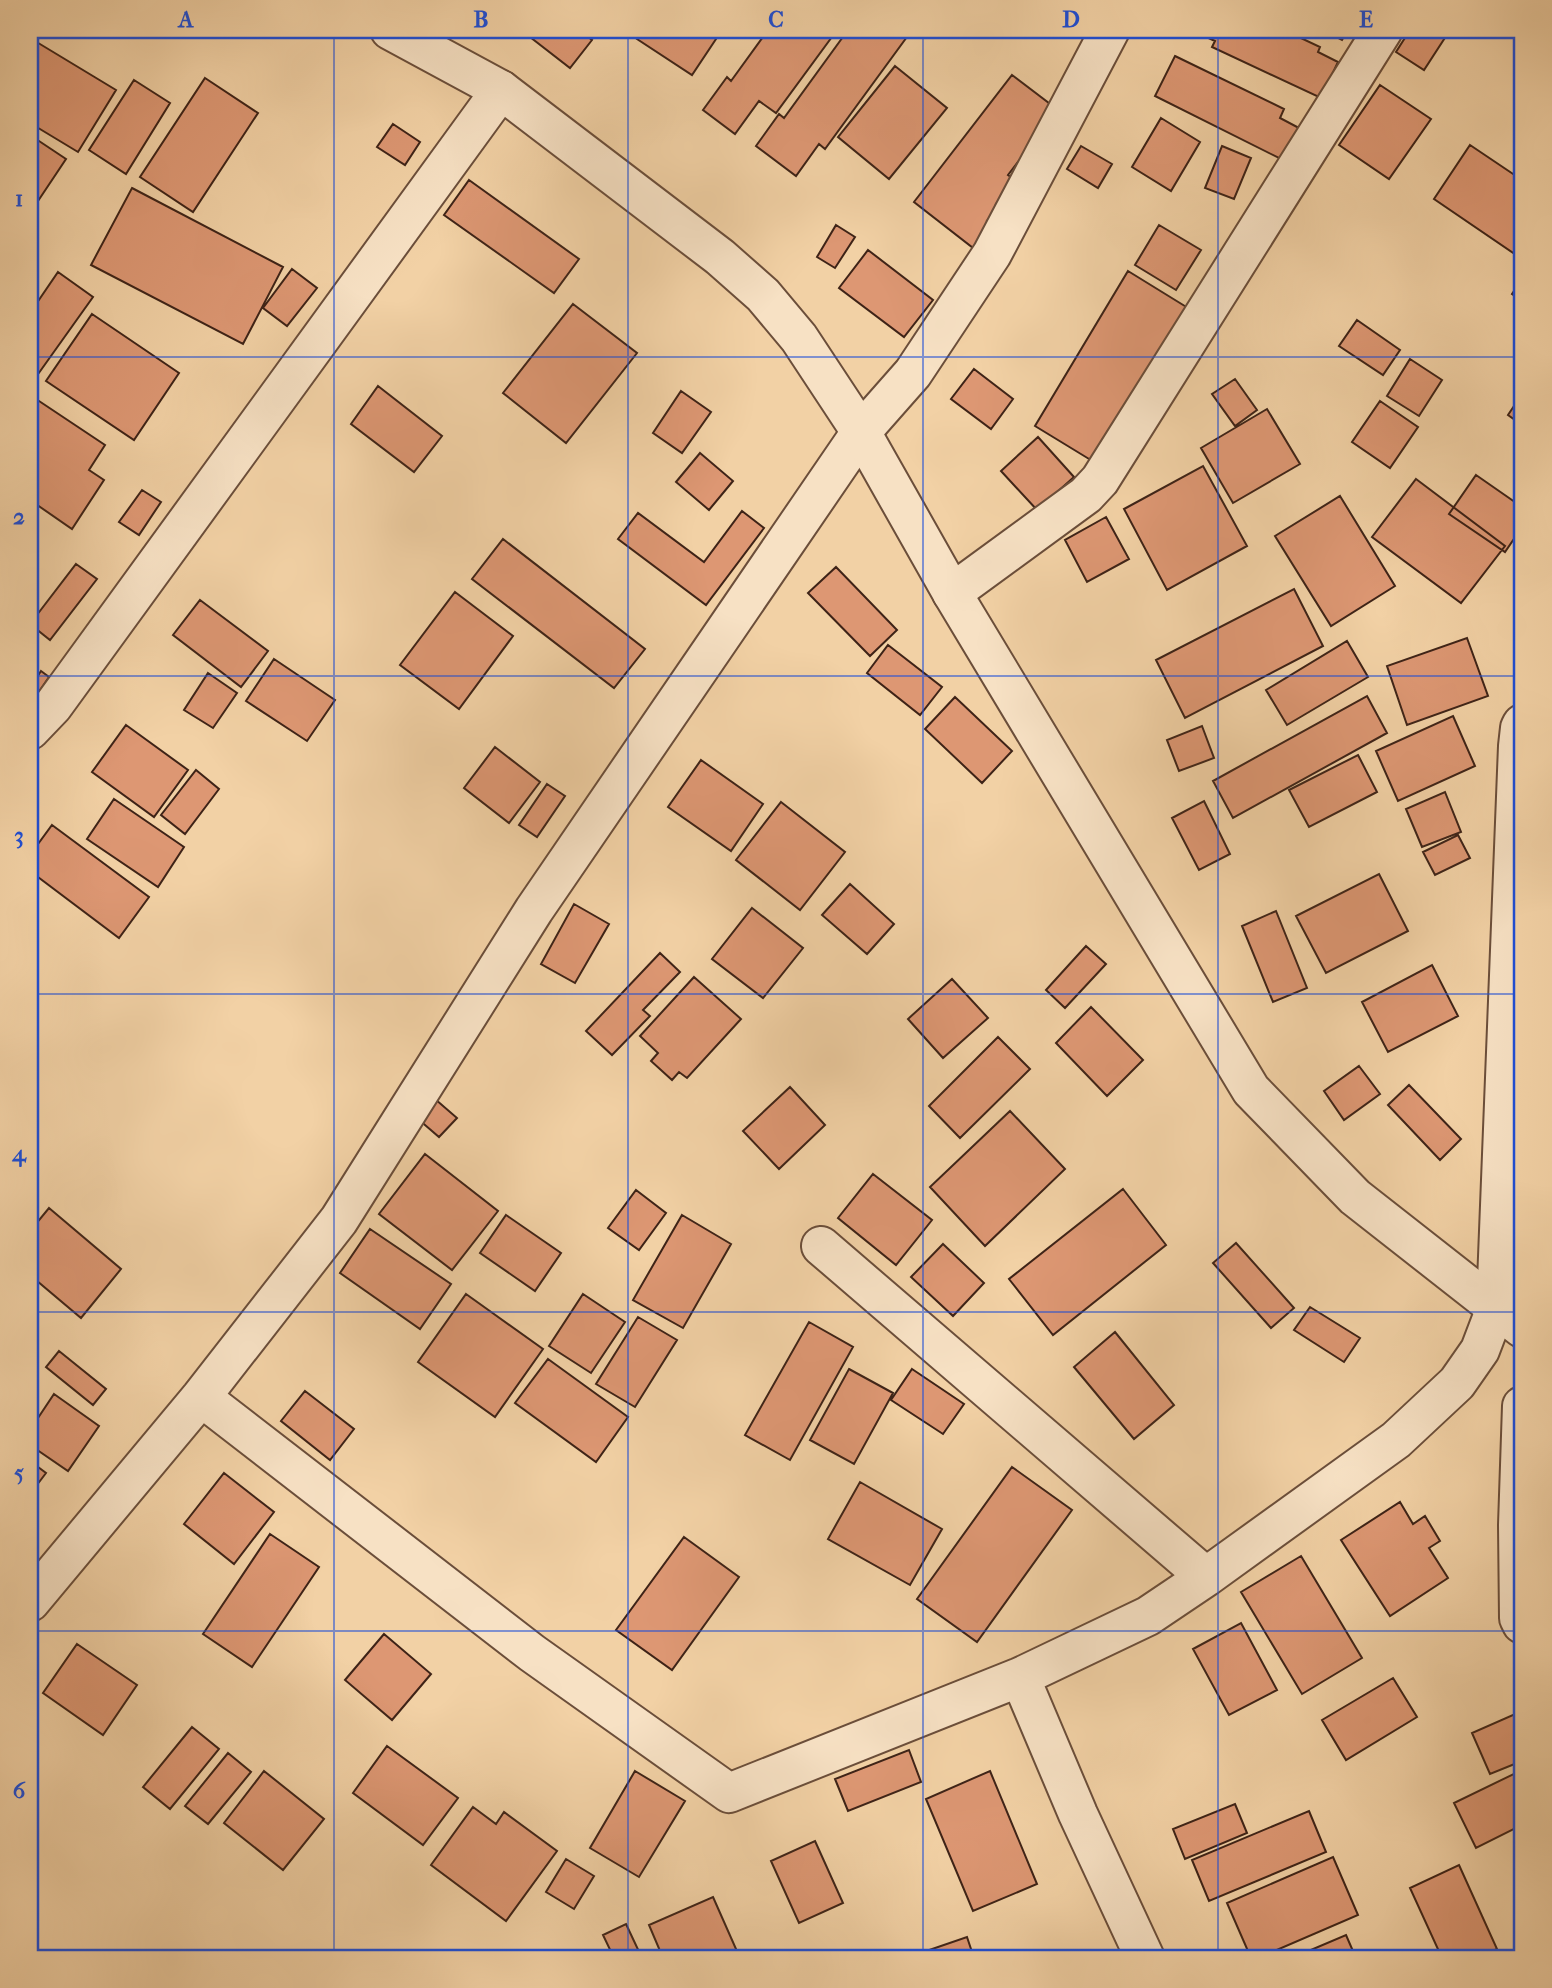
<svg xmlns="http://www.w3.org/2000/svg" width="1552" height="1988" viewBox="0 0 1552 1988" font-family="'IM FELL French Canon',serif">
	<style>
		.building { fill: #dd9773; stroke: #3e2317; stroke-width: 2 }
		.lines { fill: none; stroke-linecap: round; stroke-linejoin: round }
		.minor-casing { stroke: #6b4e3a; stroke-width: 42 }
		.tertiary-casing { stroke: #6b4e3a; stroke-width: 42 }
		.minor { stroke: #f7e1c4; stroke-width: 38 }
		.tertiary { stroke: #f7e1c4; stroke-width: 38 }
		.grid { fill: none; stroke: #1d4ed8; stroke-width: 2; stroke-opacity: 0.55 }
		.neatline { fill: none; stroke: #1d4ed8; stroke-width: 2.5 }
		.grid-label { font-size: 23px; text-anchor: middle; font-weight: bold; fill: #1d4ed8 }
	</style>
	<rect width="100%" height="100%" fill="#f2d1a5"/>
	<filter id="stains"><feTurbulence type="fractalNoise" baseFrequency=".00286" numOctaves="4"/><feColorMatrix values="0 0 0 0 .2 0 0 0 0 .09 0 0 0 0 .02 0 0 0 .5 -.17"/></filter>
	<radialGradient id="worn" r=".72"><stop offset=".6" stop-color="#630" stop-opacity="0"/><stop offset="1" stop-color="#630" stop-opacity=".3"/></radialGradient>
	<path class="building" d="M521 30H579L592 40 570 68Z
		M643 30H722L692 75 637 39Z
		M768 30H837L776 113 759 101 735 134 703 110 727 77 731 81Z
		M848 30H912L825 149 819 144 796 176 756 146 779 114 784 118Z
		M1191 30H1284L1320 47 1318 52 1338 62 1321 98 1212 47 1215 41Z
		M1323 30H1348L1342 40Z
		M1410 30H1450L1424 70 1396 52Z
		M30 38 116 90 78 152 30 123Z
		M1175 56 1284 109 1280 118 1299 128 1283 160 1155 96Z
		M895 66 947 108 889 179 838 137Z
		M1012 75 1058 110 1008 175 1015 180 996 204 999 206 987 221 995 228 977 251 914 202Z
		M205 78 258 113 193 212 140 177Z
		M134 80 170 103 126 174 89 150Z
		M1380 85 1431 119 1389 179 1339 145Z
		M1161 118 1200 142 1171 191 1132 167Z
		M393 124 420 142 405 165 377 147Z
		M36 139 66 159 30 213V149Z
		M1470 145 1522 180V259L1434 199Z
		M1081 146 1112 164 1098 188 1067 169Z
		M1222 146 1251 158 1234 199 1205 188Z
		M469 180 579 259 554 293 444 215Z
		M132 188 283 267 243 344 91 265Z
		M836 225 855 237 835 268 817 257Z
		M1159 225 1201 250 1176 290 1135 265Z
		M868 250 933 300 904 337 839 288Z
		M292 269 317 288 287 326 263 308Z
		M1128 271 1188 308 1094 462 1035 426Z
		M58 272 93 297 31 384 30 313Z
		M1522 279V301L1512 294Z
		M573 304 637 353 566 443 503 393Z
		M92 314 179 373 134 440 46 381Z
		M1357 320 1400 350 1383 375 1339 346Z
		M1410 359 1442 380 1419 416 1387 396Z
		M974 369 1013 399 991 429 951 399Z
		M1235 379 1257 410 1235 426 1212 394Z
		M378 386 442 436 414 472 351 424Z
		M681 391 711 412 682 453 653 433Z
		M1522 394V425L1508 415Z
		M30 395 105 445 89 470 104 480 72 529 30 500Z
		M1380 401 1418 427 1390 468 1352 442Z
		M1267 409 1300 464 1233 503 1201 448Z
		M1038 437 1074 477 1037 510 1001 471Z
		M700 453 733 481 709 510 676 482Z
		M1203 466 1247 546 1167 590 1124 509Z
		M1476 475 1522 507V527L1505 552 1449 514Z
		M1416 479 1505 546 1461 603 1372 537Z
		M142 490 161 502 139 535 119 522Z
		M1340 496 1395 586 1331 626 1275 536Z
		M742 511 764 528 706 605 618 539 638 513 704 562Z
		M1106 517 1129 559 1087 582 1065 540Z
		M503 539 645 649 614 688 472 579Z
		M76 564 97 579 50 640 30 624Z
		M836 567 897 630 870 656 808 593Z
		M1294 589 1323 646 1185 718 1156 660Z
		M455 592 513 636 459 709 400 665Z
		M200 600 268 651 241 687 173 635Z
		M1467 638 1488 696 1407 725 1387 666Z
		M1347 641 1368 677 1287 725 1266 690Z
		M888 645 942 687 920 715 867 673Z
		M274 659 335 700 307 741 246 701Z
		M41 671 49 677 32 702 30 701V688Z
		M208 673 237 693 213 728 184 710Z
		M1367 696 1387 733 1233 818 1213 781Z
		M955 697 1012 751 982 783 925 729Z
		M1453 716 1475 766 1398 801 1376 751Z
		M126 725 188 770 154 817 92 772Z
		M1202 726 1214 758 1179 771 1167 740Z
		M495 747 540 782 509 823 464 788Z
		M1358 755 1377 792 1309 827 1289 790Z
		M701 760 763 804 731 851 668 807Z
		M196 770 219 789 185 834 161 815Z
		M547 784 565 796 537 837 519 825Z
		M1445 792 1461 832 1422 847 1406 809Z
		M114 799 184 847 158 887 87 839Z
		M1204 801 1230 854 1199 870 1172 818Z
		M781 802 845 852 800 910 736 860Z
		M52 825 149 897 119 938 30 871V855Z
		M1458 835 1470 858 1435 875 1423 852Z
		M1379 874 1408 931 1326 973 1296 916Z
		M850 884 894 924 867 954 822 915Z
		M574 904 609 924 575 983 541 964Z
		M752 908 803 948 763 998 712 959Z
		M1276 911 1307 988 1273 1002 1242 926Z
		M1086 946 1106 964 1065 1008 1046 990Z
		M660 953 680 972 643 1010 650 1016 612 1055 586 1031Z
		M1432 965 1458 1016 1388 1052 1362 1002Z
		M694 977 741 1019 687 1078 679 1072 672 1080 651 1061 658 1053 640 1036Z
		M952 979 988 1018 943 1058 908 1019Z
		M1091 1007 1143 1060 1107 1096 1056 1043Z
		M998 1037 1030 1069 960 1138 929 1106Z
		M1359 1066 1380 1094 1344 1120 1324 1091Z
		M1409 1085 1461 1139 1440 1160 1388 1105Z
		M790 1087 825 1125 779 1169 743 1131Z
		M435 1099 457 1118 439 1137 418 1119Z
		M1010 1111 1065 1169 985 1246 930 1187Z
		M425 1154 498 1211 452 1270 379 1214Z
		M873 1174 932 1220 896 1265 838 1218Z
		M1123 1189 1166 1245 1053 1335 1009 1279Z
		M636 1190 666 1213 639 1250 608 1228Z
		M49 1208 121 1269 81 1318 30 1275V1231Z
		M506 1215 561 1253 535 1291 480 1253Z
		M682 1215 731 1244 683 1328 633 1300Z
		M370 1229 451 1284 420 1329 340 1273Z
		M1236 1243 1294 1308 1271 1328 1213 1263Z
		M943 1244 984 1283 953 1316 911 1277Z
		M466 1294 543 1349 495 1417 418 1362Z
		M583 1294 625 1322 591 1373 549 1346Z
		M1310 1307 1360 1338 1344 1362 1294 1330Z
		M638 1317 677 1340 635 1407 596 1384Z
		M809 1322 853 1347 790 1460 745 1435Z
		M1115 1332 1174 1405 1134 1439 1074 1367Z
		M59 1351 106 1389 93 1405 46 1367Z
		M548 1359 628 1417 596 1462 515 1403Z
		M849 1369 893 1393 854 1464 810 1440Z
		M912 1369 964 1404 943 1434 891 1400Z
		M305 1391 354 1429 330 1460 281 1421Z
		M54 1394 99 1426 68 1471 30 1445V1430Z
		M30 1461 46 1473 30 1494Z
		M1012 1467 1072 1510 977 1642 917 1599Z
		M224 1473 274 1512 234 1564 184 1524Z
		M860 1482 942 1529 910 1585 828 1539Z
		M1400 1502 1413 1524 1425 1516 1440 1541 1429 1548 1448 1578 1390 1616 1341 1540Z
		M270 1534 319 1567 252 1667 203 1634Z
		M684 1537 739 1577 672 1670 616 1630Z
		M1301 1556 1362 1658 1302 1694 1241 1592Z
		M1241 1623 1277 1690 1229 1715 1193 1649Z
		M384 1634 431 1674 392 1720 345 1680Z
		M77 1644 137 1685 103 1735 43 1693Z
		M1393 1678 1417 1717 1346 1760 1322 1720Z
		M1522 1711V1761L1490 1774 1472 1733Z
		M192 1727 219 1749 170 1809 143 1787Z
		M387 1746 458 1798 423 1845 353 1793Z
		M909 1750 921 1782 848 1811 835 1779Z
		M228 1753 251 1772 208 1824 185 1806Z
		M1522 1770V1825L1476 1848 1454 1803Z
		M264 1771 324 1819 283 1870 224 1823Z
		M635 1771 685 1801 639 1877 590 1848Z
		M990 1771 1037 1884 973 1911 926 1799Z
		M1235 1804 1247 1833 1185 1859 1173 1829Z
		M473 1807 496 1824 504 1812 557 1851 506 1921 431 1865Z
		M1309 1811 1326 1852 1209 1901 1192 1860Z
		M815 1841 843 1903 799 1923 771 1861Z
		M1333 1857 1358 1915 1258 1958H1251L1227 1903Z
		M566 1859 594 1876 574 1909 546 1892Z
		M1459 1865 1497 1949 1477 1958H1442L1410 1888Z
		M713 1897 740 1958H663L649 1925Z
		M626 1924 642 1958H614L603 1935Z
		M1346 1935 1356 1958H1292Z
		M967 1937 974 1958H906Z"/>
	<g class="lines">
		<g class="minor-casing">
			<path id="minor" d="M952 593 1086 495 1100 480 1383 30
				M30 730 53 706 501 90
				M821 1246 1206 1577
				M201 1397 532 1653 729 1793 1020 1677 1148 1616 1206 1577 1396 1440 1457 1383 1480 1350 1496 1308 1518 746 1520 728 1522 724
				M1522 1406 1518 1525 1519 1618 1522 1624
				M30 1602 201 1397 339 1220 534 910 861 432 913 373 992 254 1110 30
				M1020 1677 1078 1814 1145 1958"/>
		</g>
		<g class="tertiary-casing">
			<path id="tertiary" d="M390 30 501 90 720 257 763 295 799 338 861 432 952 593 1251 1090 1355 1197 1522 1328"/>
		</g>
		<use href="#minor" class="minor"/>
		<use href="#tertiary" class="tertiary"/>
	</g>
	<path class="grid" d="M334 30V1958M628 30V1958M923 30V1958M1218 30V1958M30 357H1522M30 676H1522M30 994H1522M30 1312H1522M30 1631H1522"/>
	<rect width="1552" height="1988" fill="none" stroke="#f2d1a5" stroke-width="77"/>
	<rect x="38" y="38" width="1476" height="1912" class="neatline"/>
	<g class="grid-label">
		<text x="186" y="27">A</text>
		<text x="481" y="27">B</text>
		<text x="776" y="27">C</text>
		<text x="1071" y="27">D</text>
		<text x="1366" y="27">E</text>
		<text x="19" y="206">1</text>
		<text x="19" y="524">2</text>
		<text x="19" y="843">3</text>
		<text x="19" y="1161">4</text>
		<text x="19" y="1480">5</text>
		<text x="19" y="1798">6</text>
	</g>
	<rect width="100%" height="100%" filter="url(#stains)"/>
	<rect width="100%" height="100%" fill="url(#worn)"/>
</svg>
